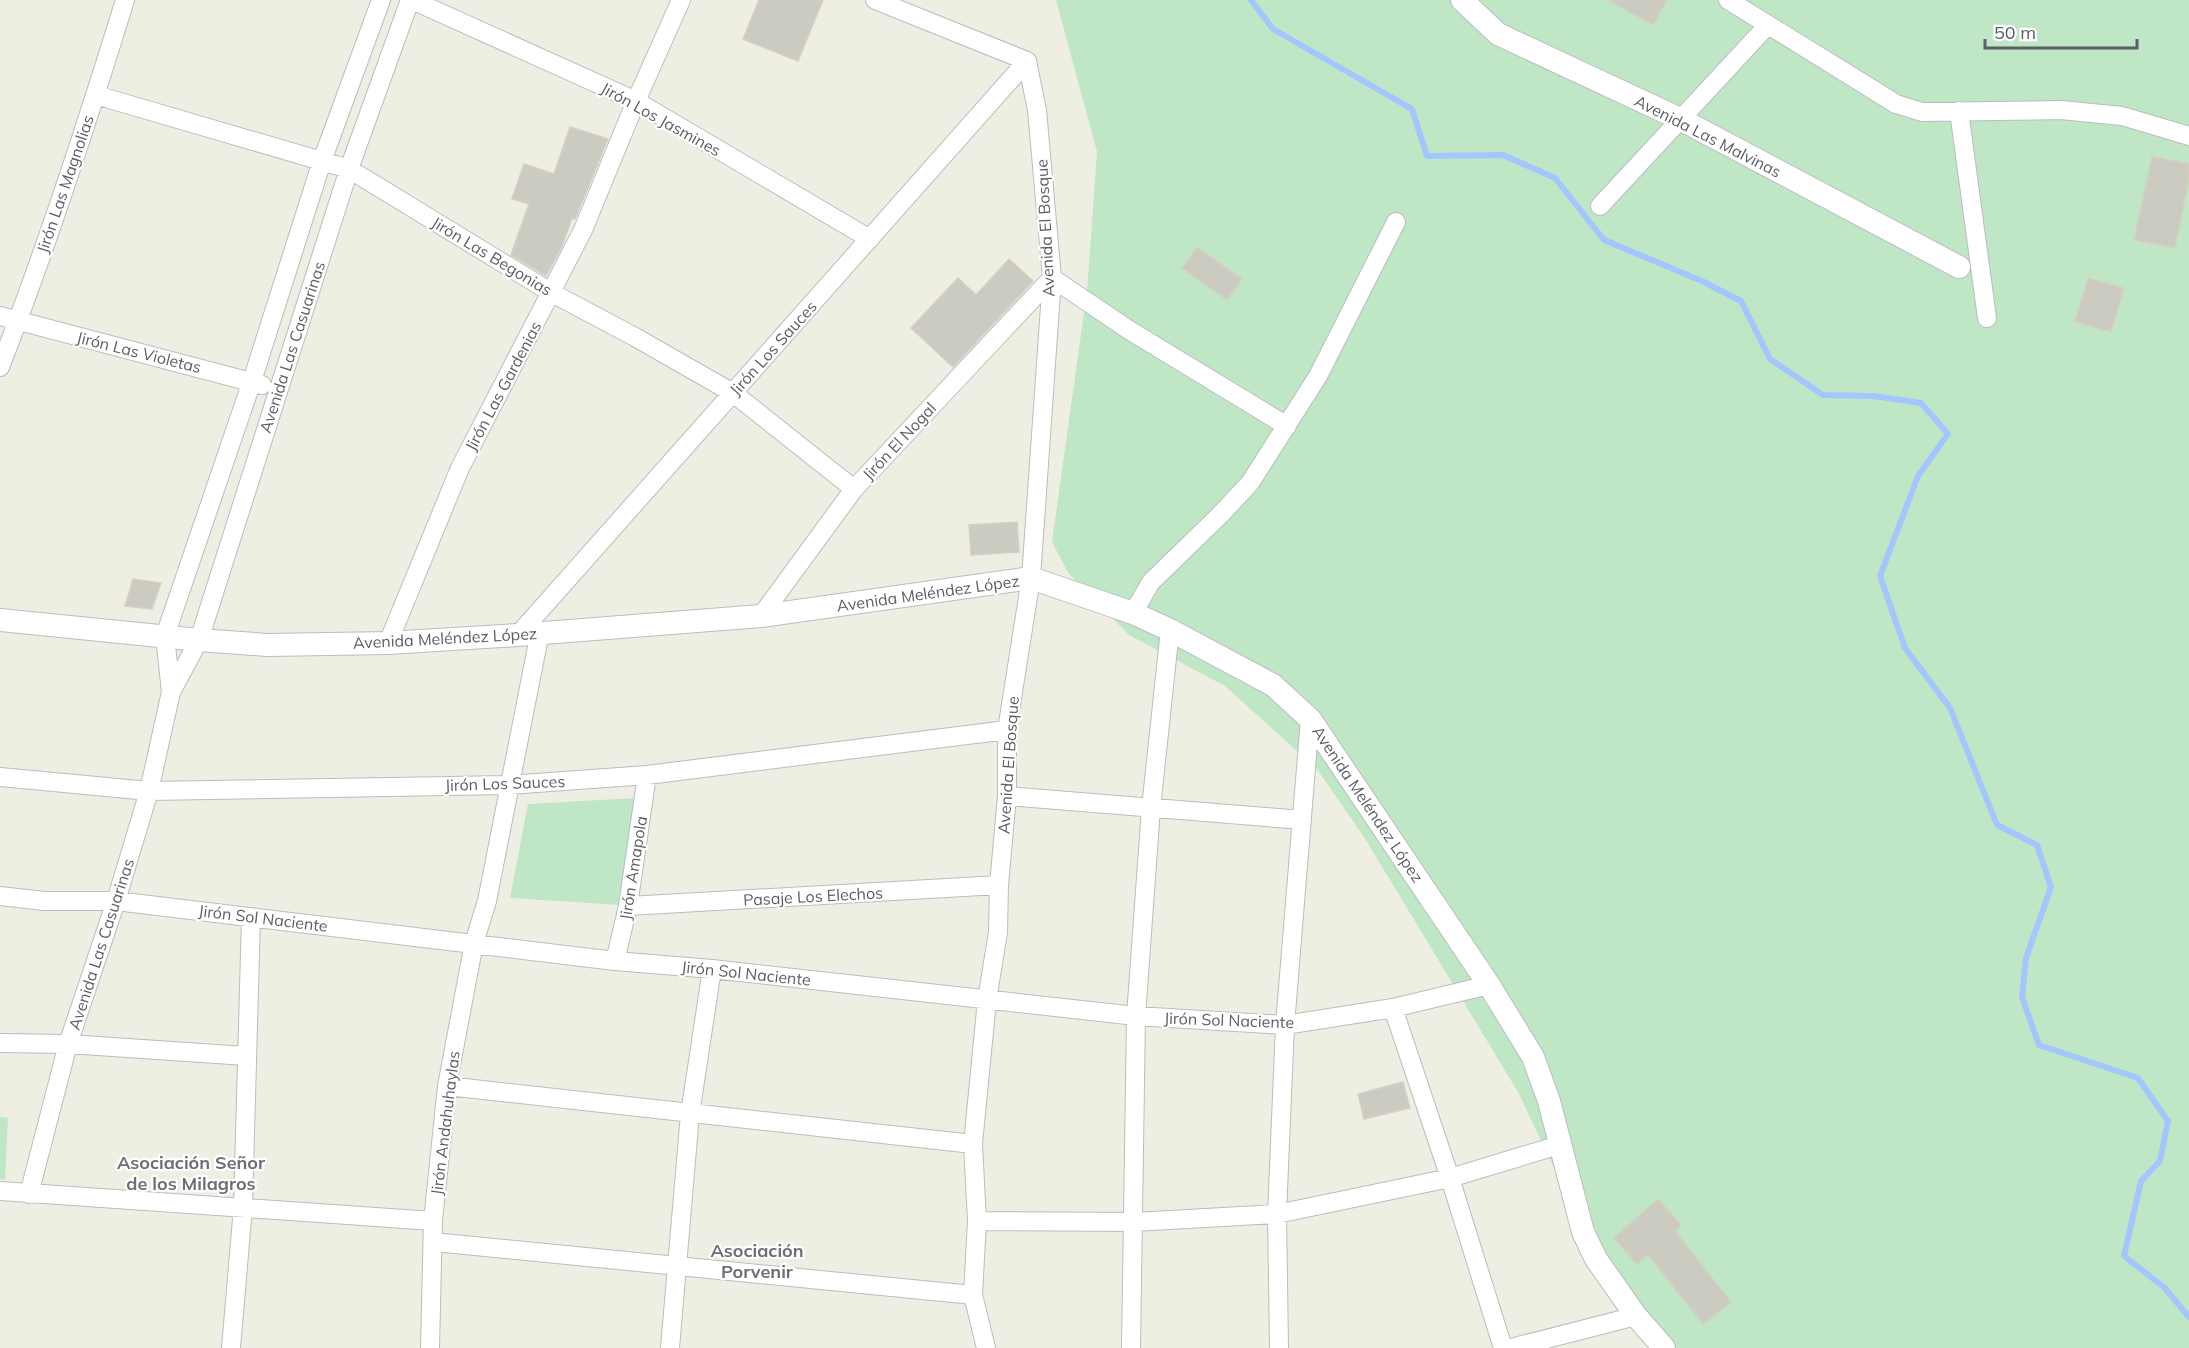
<svg xmlns="http://www.w3.org/2000/svg" width="2189" height="1348" viewBox="0 0 2189 1348" font-family="Mulish,sans-serif">
	<style>
		.green { fill: #bfe7c6 }
		.lines { fill: none; stroke-linecap: round; stroke-linejoin: round }
		.stream { stroke: #a3c6ff; stroke-width: 6 }
		.building { fill: #cbcbc2; stroke: #d3d1c1; stroke-width: 1.5 }
		.minor-casing { stroke: #bbbcc2; stroke-width: 20 }
		.tertiary-casing { stroke: #bbbcc2; stroke-width: 24 }
		.minor { stroke: #fff; stroke-width: 18 }
		.tertiary { stroke: #fff; stroke-width: 22 }
		.labels { text-anchor: middle; dominant-baseline: central; stroke-width: 4.5; stroke-linejoin: round; paint-order: stroke }
		.street-label { font-size: 16px; fill: #5b5e64; stroke: #fff }
		.neighbourhood-label { font-size: 18px; font-weight: bold; fill: #6c6f76; stroke: #fff }
	</style>
	<rect width="100%" height="100%" fill="#efeee3"/>
	<path class="green" d="M1056 0H2189V1348H1675L1647 1314 1575 1212 1518 1092 1364 837 1317 769 1225 686 1129 635 1069 574 1052 542 1087 291 1097 152Z
		M636 798 621 905 510 898 528 804Z
		M0 1117 8 1118 5 1180 0 1179Z"/>
	<g class="lines">
		<path class="stream" d="M1251 0 1273 29 1412 109 1427 156 1503 155 1555 178 1604 240 1702 281 1741 301 1770 359 1823 395 1874 396 1921 403 1948 434 1918 476 1880 576 1905 648 1950 708 1997 825 2037 845 2051 887 2026 958 2022 997 2039 1045 2138 1078 2168 1121 2160 1161 2141 1181 2124 1256 2165 1288 2189 1317"/>
	</g>
	<path class="building" d="M759 0H823L798 61 743 39Z
		M1608 0H1667L1653 25Z
		M570 127 608 139 575 219 572 218 562 246 546 276 511 255 529 204 512 199 524 164 554 174Z
		M2152 156 2189 164V180L2175 248 2134 240Z
		M1197 247 1242 279 1227 300 1182 268Z
		M1009 259 1033 281 953 367 911 328 958 278 976 295Z
		M2088 278 2124 288 2111 332 2075 322Z
		M1017 522 1019 552 971 555 969 525Z
		M133 579 161 583 152 609 125 606Z
		M1403 1082 1410 1108 1364 1119 1358 1094Z
		M1658 1199 1681 1225 1675 1231 1731 1302 1703 1324 1648 1255 1637 1264 1614 1238Z"/>
	<g class="lines">
		<g class="minor-casing">
			<path id="minor" d="M412 0 636 101 870 239
				M875 0 1027 61 1037 110 1052 278 1031 578 1007 730V796L999 885 998 932 987 1000 973 1144 977 1221 973 1295 986 1348
				M1728 0 1896 104 1922 112 2061 110 2122 116 2189 136
				M96 95 349 169 552 293 635 337 733 393 854 489
				M1959 111 1987 318
				M1600 206 1767 26
				M0 316 262 385
				M0 367C47 247 87 123 125 0
				M1133 613 1151 582 1220 515 1250 483 1318 376 1396 222
				M761 616 854 489 1052 278 1129 330 1287 426
				M518 635 1027 61
				M388 643 460 468 583 230 636 101 681 0
				M171 692 165 636 252 381 322 161 381 0
				M0 777 149 791 509 785 647 775 1007 730
				M1007 796 1302 820
				M0 896 44 901H116L615 961 712 969 1136 1016 1285 1025 1393 1008 1489 985
				M628 906 999 885
				M615 961 628 906 647 775
				M1393 1008 1450 1178 1503 1348
				M0 1043 68 1044 246 1056
				M447 1086 973 1144
				M0 1191 433 1221
				M29 1194 68 1044 116 901 149 791 171 692 199 640 349 169 410 0
				M977 1221 1134 1222 1277 1214 1450 1178 1559 1145
				M434 1242 973 1295
				M231 1348 243 1207 251 917
				M430 1348 433 1221 447 1086 474 943 487 901 540 632
				M670 1348 690 1114 712 969
				M1131 1348 1136 1016 1151 808 1170 630
				M1279 1348 1277 1214 1285 1025 1310 719
				M1511 1348 1636 1316"/>
		</g>
		<g class="tertiary-casing">
			<path id="tertiary" d="M1462 0 1498 34 1680 119 1959 267
				M0 620 199 640 268 645 388 643 518 635 761 616 1031 578 1133 613 1170 630 1273 685 1310 719 1489 985 1533 1057 1549 1101 1583 1232 1596 1259 1636 1316 1664 1348"/>
		</g>
		<use href="#minor" class="minor"/>
		<use href="#tertiary" class="tertiary"/>
	</g>
	<g class="labels">
		<g class="street-label">
			<text transform="translate(661 119) rotate(29)">Jirón Los Jasmines</text>
			<text transform="translate(1708 136) rotate(27)">Avenida Las Malvinas</text>
			<text transform="translate(65 184) rotate(-71)">Jirón Las Magnolias</text>
			<text transform="translate(1045 228) rotate(-93)">Avenida El Bosque</text>
			<text transform="translate(492 256) rotate(31)">Jirón Las Begonias</text>
			<text transform="translate(292 347) rotate(-72)">Avenida Las Casuarinas</text>
			<text transform="translate(773 348) rotate(-48)">Jirón Los Sauces</text>
			<text transform="translate(139 352) rotate(14)">Jirón Las Violetas</text>
			<text transform="translate(503 386) rotate(-62)">Jirón Las Gardenias</text>
			<text transform="translate(899 441) rotate(-47)">Jirón El Nogal</text>
			<text transform="translate(928 593) rotate(-8)">Avenida Meléndez López</text>
			<text transform="translate(445 638) rotate(-3)">Avenida Meléndez López</text>
			<text transform="translate(1008 765) rotate(-86)">Avenida El Bosque</text>
			<text transform="translate(505 783) rotate(-2)">Jirón Los Sauces</text>
			<text transform="translate(1368 804) rotate(56)">Avenida Meléndez López</text>
			<text transform="translate(633 868) rotate(-81)">Jirón Amapola</text>
			<text transform="translate(813 896) rotate(-3)">Pasaje Los Elechos</text>
			<text transform="translate(263 918) rotate(7)">Jirón Sol Naciente</text>
			<text transform="translate(101 944) rotate(-72)">Avenida Las Casuarinas</text>
			<text transform="translate(746 973) rotate(6)">Jirón Sol Naciente</text>
			<text transform="translate(1229 1020) rotate(2)">Jirón Sol Naciente</text>
			<text transform="translate(445 1123) rotate(-83)">Jirón Andahuhaylas</text>
		</g>
		<g class="neighbourhood-label">
			<text x="191" y="1162">Asociación Señor<tspan x="191" dy="21">de los Milagros</tspan></text>
			<text x="757" y="1250">Asociación<tspan x="757" dy="21">Porvenir</tspan></text>
		</g>
	</g>
	<path d="M1985 39v9h152v-9" fill="none" stroke="#5b5e64" stroke-width="3"/>
	<text x="1994" y="39" font-size="18" fill="#5b5e64" stroke="#ffffff" stroke-width="4.5" paint-order="stroke">50 m</text>
</svg>
